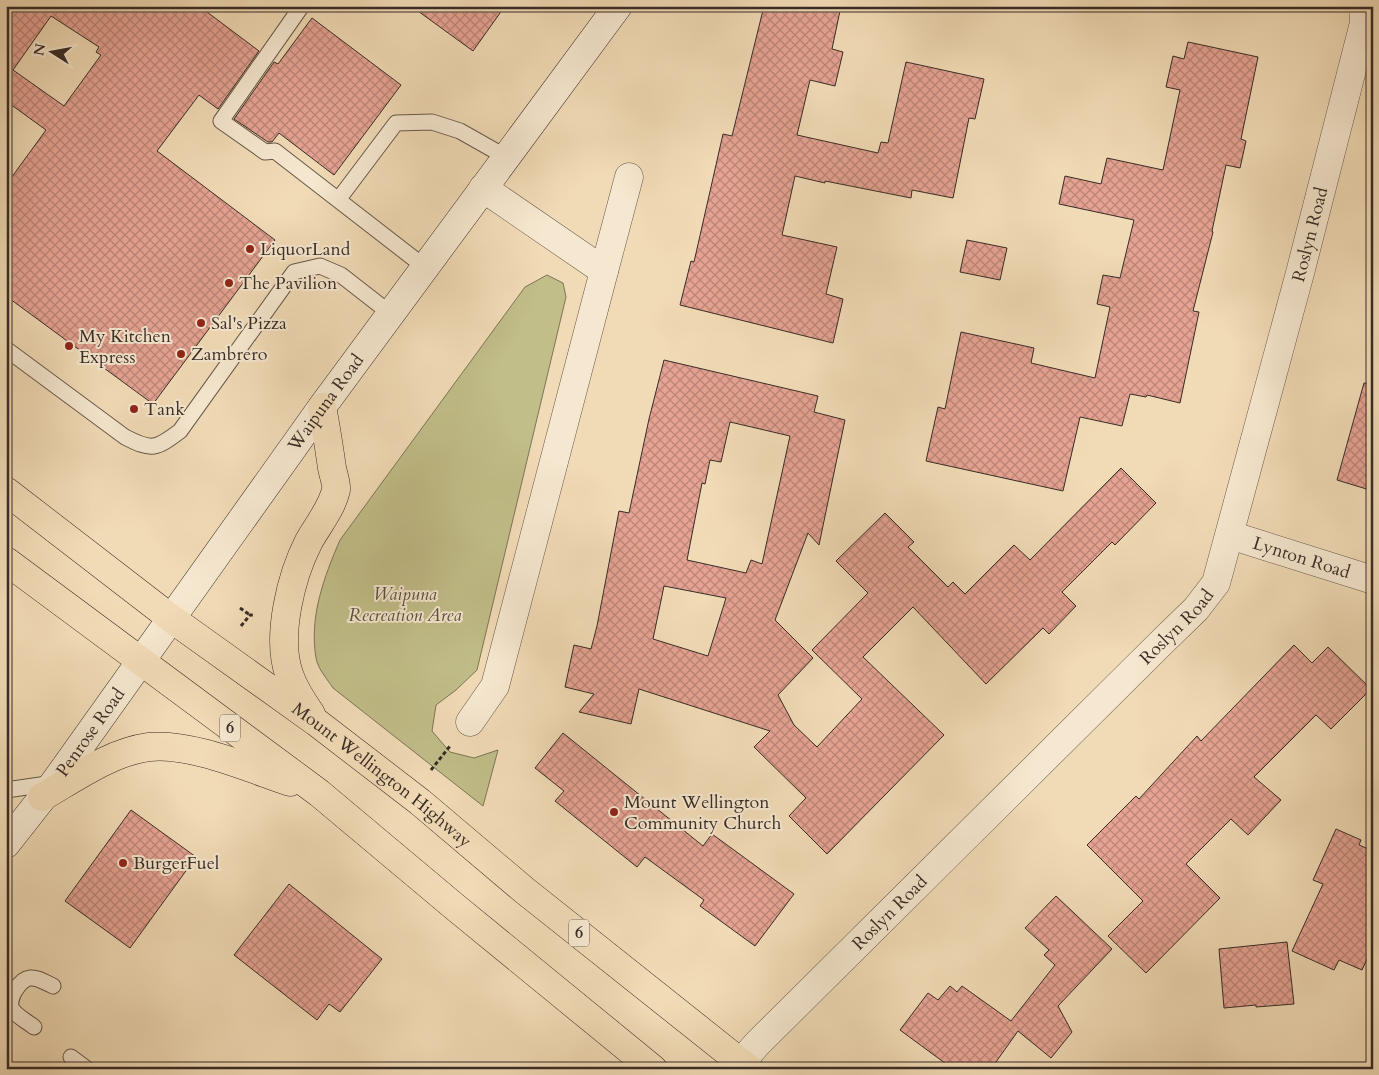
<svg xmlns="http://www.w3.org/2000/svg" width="1379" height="1075" viewBox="0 0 1379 1075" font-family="Cardo,serif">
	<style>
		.park { fill: #c1be89; stroke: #7c7558 }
		.building { fill: url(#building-cross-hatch); stroke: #382c26; fill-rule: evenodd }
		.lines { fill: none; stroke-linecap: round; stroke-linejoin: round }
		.service-casing { stroke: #66584a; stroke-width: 17 }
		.minor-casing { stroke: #66584a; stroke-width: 29 }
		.secondary-casing { stroke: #382c26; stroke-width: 29 }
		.primary-casing { stroke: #382c26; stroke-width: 29 }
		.path { stroke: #382c26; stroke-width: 3; stroke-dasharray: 4 2.5; stroke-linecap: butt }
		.service { stroke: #f6e8d0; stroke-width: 15 }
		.minor { stroke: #f6e8d0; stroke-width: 28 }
		.secondary { stroke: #f6e8d0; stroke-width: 28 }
		.primary { stroke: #f1dbb6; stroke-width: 28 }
		.poi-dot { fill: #8f2418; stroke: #f6e8d0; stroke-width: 2 }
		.labels { text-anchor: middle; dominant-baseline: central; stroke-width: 4; stroke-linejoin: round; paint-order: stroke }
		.shield { fill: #f6e8d0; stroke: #716459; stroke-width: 1 }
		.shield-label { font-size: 16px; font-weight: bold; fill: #382c26 }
		.street-label { font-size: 18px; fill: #382c26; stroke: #f6e8d0 }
		.poi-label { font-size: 18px; fill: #382c26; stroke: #f6e8d0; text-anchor: start }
		.park-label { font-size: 18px; font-style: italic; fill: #5a503f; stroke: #f6e8d0 }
	</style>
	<defs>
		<pattern id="building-cross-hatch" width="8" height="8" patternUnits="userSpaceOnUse" patternTransform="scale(1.25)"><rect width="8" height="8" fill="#e6a393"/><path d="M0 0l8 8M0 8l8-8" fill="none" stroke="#bb8578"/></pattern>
	</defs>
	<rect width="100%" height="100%" fill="#f1dbb6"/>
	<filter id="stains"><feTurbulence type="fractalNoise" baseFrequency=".004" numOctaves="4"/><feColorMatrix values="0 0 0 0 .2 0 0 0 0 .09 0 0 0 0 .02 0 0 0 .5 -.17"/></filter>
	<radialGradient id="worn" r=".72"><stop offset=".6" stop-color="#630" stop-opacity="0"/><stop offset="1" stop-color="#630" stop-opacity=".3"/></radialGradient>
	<path class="park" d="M547 275 563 283 566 297 477 670 456 690 436 705 432 731 450 752 474 758 498 750 483 806 333 688C327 679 318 669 316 658 309 617 324 577 340 540L525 287Z"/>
	<path class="building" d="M6 6H199L259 51 218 109 199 95 157 151 275 240 153 404 6 296V185L46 130 6 101ZM51 16 99 47 96 52 101 55 64 106 13 70Z
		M411 6H505L473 51Z
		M764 6H841L832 49 843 52 835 86 810 80 797 135 878 153 881 142 888 143 906 62 984 79 975 119 969 118 953 198 912 190 911 198 825 181V183L795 176 782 235 837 247 826 294 843 299 833 343 680 305 691 261 694 262 723 134 732 136Z
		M312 18 401 85 334 175 279 133 272 142H268L234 119 274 62 278 64Z
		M1188 42 1258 57 1241 139 1246 141 1240 168 1226 165 1212 231 1213 232 1193 311 1199 312 1180 403 1147 395 1146 397 1130 394 1122 426 1080 417 1063 491 926 461 938 407 945 409 961 332 1034 348 1031 363 1095 378 1110 307 1097 304 1103 275 1120 278 1134 220 1059 204 1065 176 1101 184 1107 158 1163 170 1180 90 1166 87 1173 56 1184 59Z
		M967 240 1007 248 1000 280 960 272Z
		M664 360 818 396 814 412 845 420 819 545 808 533 775 620 813 658 778 695 794 725 817 747 862 699 812 650 868 593 836 561 885 513 914 542 908 547 948 587 953 582 965 594 1014 545 1030 560 1121 468 1156 503 1115 545 1112 542 1062 592 1076 606 1049 634 1043 628 986 684 913 607 863 657 944 735 827 854 789 816 806 798 754 747 770 731 639 689 631 724 579 712 594 694 565 687 574 645 591 649 597 626 619 511 629 513 649 419ZM730 422 790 436 762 564 751 560 746 573 687 560 702 483 705 484 710 460 721 462ZM664 586 726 598 708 656 653 639Z
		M1364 383 1373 384V491L1337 480Z
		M1294 645 1312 663 1328 647 1371 689 1331 729 1316 715 1254 777 1281 800 1248 835 1231 819 1186 864 1220 898 1146 973 1108 936 1143 901 1087 845 1136 796 1139 799 1197 736 1201 741Z
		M563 733 703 846 712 834 794 894 755 946 700 906 704 900 645 857 637 867 555 801 564 791 535 768Z
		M131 810 196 857 130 948 65 901Z
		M1336 829 1361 840 1359 845 1373 851V946L1362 970 1339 960 1334 970 1292 951 1323 884 1313 880Z
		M289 884 382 959 340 1012 329 1004 317 1020 234 955Z
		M1056 896 1112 949 1058 1006 1072 1032 1051 1058 1018 1031 991 1069H953L900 1030 928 993 938 1000 950 986 957 992 962 986 1011 1021 1055 965 1044 955 1049 950 1025 928Z
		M1287 942 1294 1004 1256 1007V1005L1224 1008 1219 949Z"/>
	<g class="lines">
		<g class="service-casing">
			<path id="service" d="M301 7 221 121 265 152 275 151 426 268
				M338 200 396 123 432 122 460 131 506 157
				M6 349 125 437C152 451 156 449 180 431L294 272 320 266 341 275 391 314
				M6 790 54 783
				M34 1027C28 1022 16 1016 12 1009 7 999 20 979 30 978 38 977 46 983 53 986
				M71 1057 87 1069"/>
		</g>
		<g class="minor-casing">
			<g id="minor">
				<path d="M604 271 629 177"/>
				<path id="s1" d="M1230 535 1373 580"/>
				<path d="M470 722 495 686 604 271 483 188"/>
				<path id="s2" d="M735 1069 757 1044 1162 642 1196 609 1216 583 1300 273 1364 23 1363 6"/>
			</g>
		</g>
		<g class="secondary-casing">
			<g id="secondary">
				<path id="s3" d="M6 844 54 783 322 407 618 6"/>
			</g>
		</g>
		<g class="primary-casing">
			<g id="primary">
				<path id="s4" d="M6 491 172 619 316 722 420 802 524 890 749 1069"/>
				<path d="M6 561 319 793 455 907 653 1069"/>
				<path d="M311 714C302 701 294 689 289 674 276 636 291 576 309 541 318 525 332 508 336 490 337 484 333 474 332 468 329 447 326 427 322 407"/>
				<path d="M42 797C75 778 111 752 149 747 189 742 251 769 290 782"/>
			</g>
		</g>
		<path class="path" d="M240 608 250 615
			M241 626 250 615H254
			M431 770 450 746"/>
		<use href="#service" class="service"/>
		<use href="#minor" class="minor"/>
		<use href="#secondary" class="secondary"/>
		<use href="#primary" class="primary"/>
	</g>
	<g class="poi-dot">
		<circle cx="250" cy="249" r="5"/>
		<circle cx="229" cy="283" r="5"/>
		<circle cx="201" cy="323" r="5"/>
		<circle cx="69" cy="346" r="5"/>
		<circle cx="181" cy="354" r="5"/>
		<circle cx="134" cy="409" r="5"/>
		<circle cx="614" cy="812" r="5"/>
		<circle cx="123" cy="863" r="5"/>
	</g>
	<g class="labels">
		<g class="shield">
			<rect x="220" y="714.5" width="20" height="27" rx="4"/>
			<rect x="569" y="919.5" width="20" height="27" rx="4"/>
		</g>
		<g class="shield-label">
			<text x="230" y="728">6</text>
			<text x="579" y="933">6</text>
		</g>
		<g class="street-label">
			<text stroke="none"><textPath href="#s2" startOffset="1045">Roslyn Road</textPath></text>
			<text stroke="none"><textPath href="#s3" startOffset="545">Waipuna Road</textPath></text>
			<text stroke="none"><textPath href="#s1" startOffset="75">Lynton Road</textPath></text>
			<text stroke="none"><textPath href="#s2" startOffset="625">Roslyn Road</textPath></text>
			<text stroke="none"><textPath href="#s3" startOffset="140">Penrose Road</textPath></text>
			<text stroke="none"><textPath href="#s4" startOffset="471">Mount Wellington Highway</textPath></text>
			<text stroke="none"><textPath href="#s2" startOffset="220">Roslyn Road</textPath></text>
		</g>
		<g class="poi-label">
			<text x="260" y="249">LiquorLand</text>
			<text x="239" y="283">The Pavilion</text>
			<text x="211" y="323">Sal's Pizza</text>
			<text x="79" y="336">My Kitchen<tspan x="79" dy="21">Express</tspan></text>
			<text x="191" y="354">Zambrero</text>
			<text x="144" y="409">Tank</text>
			<text x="624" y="802">Mount Wellington<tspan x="624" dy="21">Community Church</tspan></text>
			<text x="133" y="863">BurgerFuel</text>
		</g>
		<g class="park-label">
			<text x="405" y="594">Waipuna<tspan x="405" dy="21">Recreation Area</tspan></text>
		</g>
	</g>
	<rect width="1379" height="1075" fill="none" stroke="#f1dbb6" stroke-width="25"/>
	<rect x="8" y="8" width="1364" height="1060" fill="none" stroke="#382c26" stroke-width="2.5"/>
	<rect x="12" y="12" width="1354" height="1050" fill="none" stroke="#382c26"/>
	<g transform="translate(52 52) rotate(281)" stroke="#f6e8d0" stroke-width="4" paint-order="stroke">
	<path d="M0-4L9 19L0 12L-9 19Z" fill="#382c26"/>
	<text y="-8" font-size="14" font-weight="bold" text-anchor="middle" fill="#382c26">N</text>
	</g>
	<rect width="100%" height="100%" filter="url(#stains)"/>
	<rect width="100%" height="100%" fill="url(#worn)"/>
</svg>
